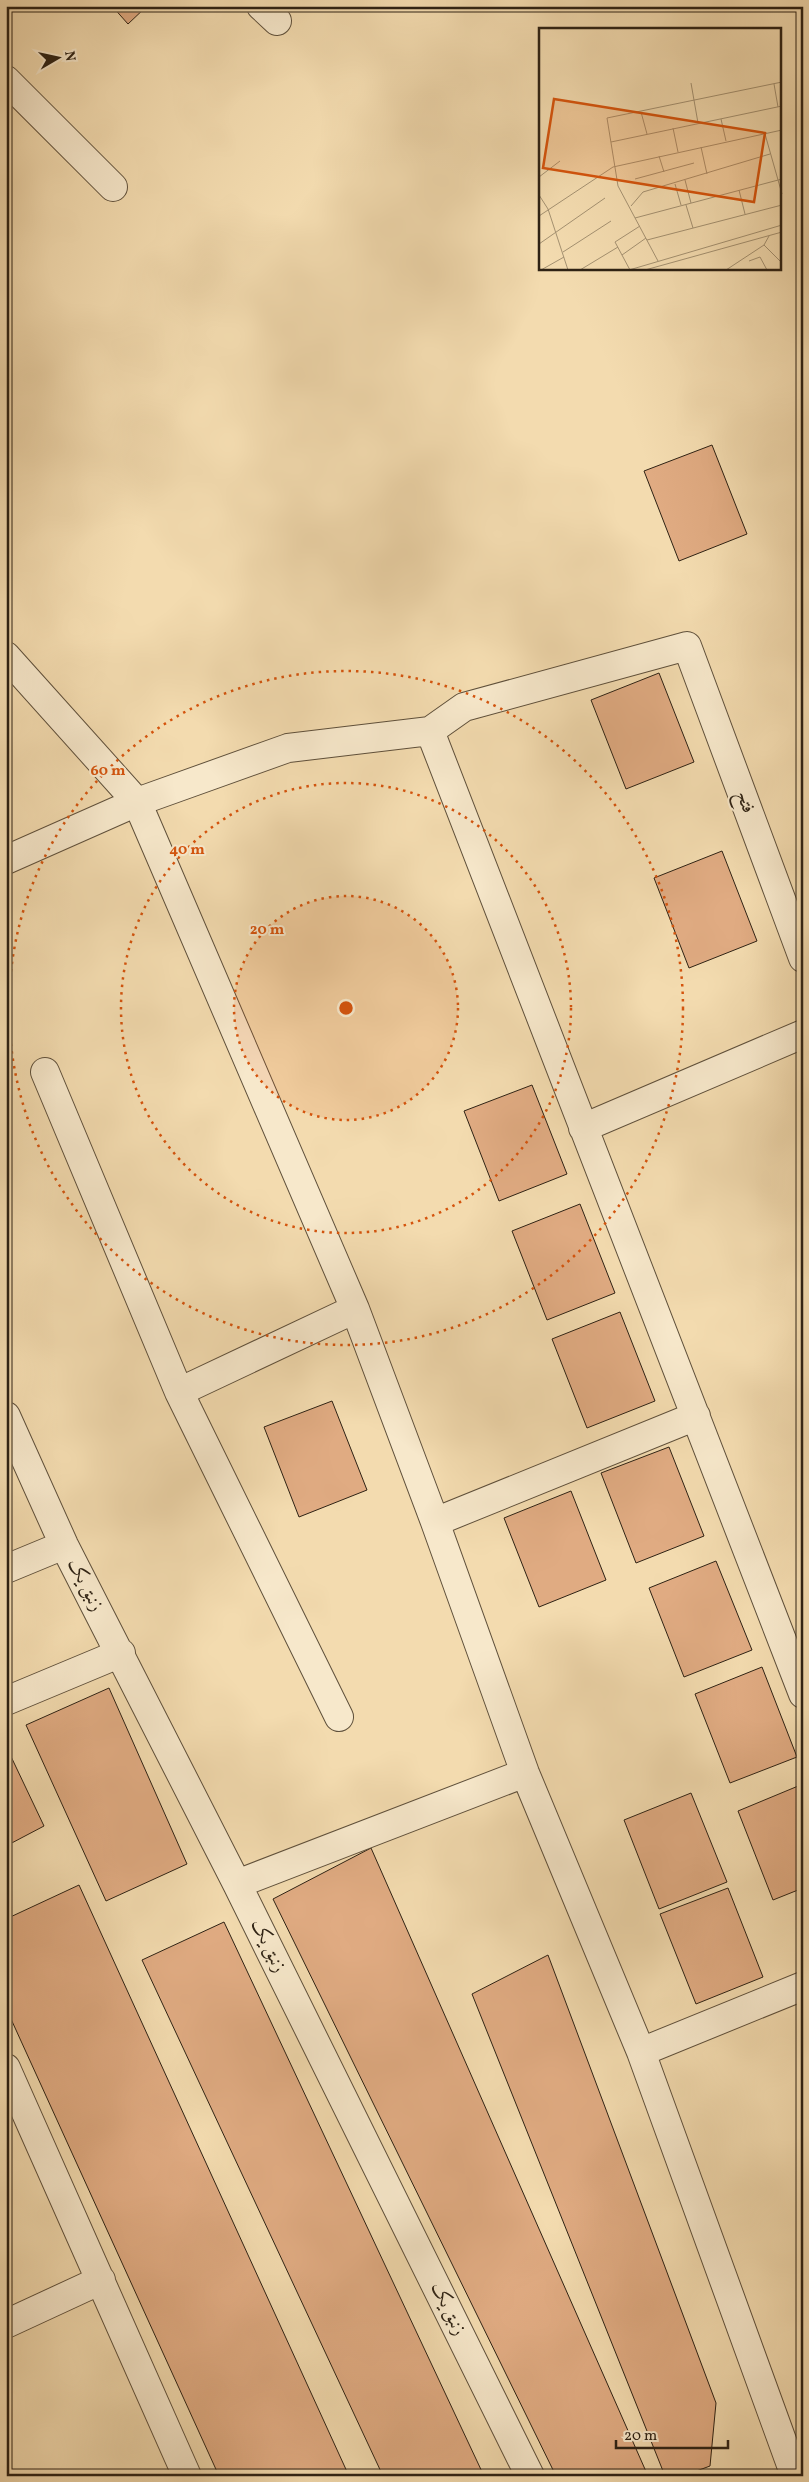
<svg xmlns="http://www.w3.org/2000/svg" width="809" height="2482" viewBox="0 0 809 2482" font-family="Vollkorn,Amiri,serif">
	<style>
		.building { fill: #e0ab82; stroke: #2e2214 }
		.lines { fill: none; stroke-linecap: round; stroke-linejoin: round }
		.minor-casing { stroke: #5f503b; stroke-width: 30 }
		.minor { stroke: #f7e8cb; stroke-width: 28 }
		.ring { fill: none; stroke: #d5540d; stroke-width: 2.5; stroke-dasharray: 2.5 5 }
		.labels { text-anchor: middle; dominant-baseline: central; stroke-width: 4; stroke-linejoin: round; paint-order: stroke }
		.street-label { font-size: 19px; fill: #2e2214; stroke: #f7e8cb }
		.inset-road { fill: none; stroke: #a49171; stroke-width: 1 }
		.view { fill: #d5540d; fill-opacity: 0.15; stroke: #d5540d; stroke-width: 2.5 }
		.inset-edge { fill: none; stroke: #2e2214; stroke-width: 2.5 }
		.centre { fill: #d5540d; stroke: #f7e8cb; stroke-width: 2.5 }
		.ring-label { font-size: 15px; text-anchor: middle; font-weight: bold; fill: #d5540d; stroke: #f7e8cb; stroke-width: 4; stroke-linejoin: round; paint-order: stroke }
	</style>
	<rect width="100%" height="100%" fill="#f3dbaf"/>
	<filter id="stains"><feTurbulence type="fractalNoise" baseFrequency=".004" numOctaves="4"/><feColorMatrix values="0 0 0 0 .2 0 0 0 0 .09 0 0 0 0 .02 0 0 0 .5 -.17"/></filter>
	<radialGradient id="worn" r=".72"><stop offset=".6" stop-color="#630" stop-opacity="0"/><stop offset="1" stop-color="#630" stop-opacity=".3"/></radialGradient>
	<path class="building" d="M112 6H147L128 24Z
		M712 445 747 534 679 561 644 471Z
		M659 673 694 762 626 789 591 700Z
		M722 851 757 941 689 968 654 878Z
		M532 1085 567 1174 499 1201 464 1111Z
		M580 1204 615 1293 547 1320 512 1231Z
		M620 1312 655 1401 587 1428 552 1339Z
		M332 1401 367 1490 299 1517 264 1427Z
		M669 1447 704 1536 636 1563 601 1473Z
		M571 1491 606 1580 539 1607 504 1518Z
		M716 1561 752 1650 684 1677 649 1588Z
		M762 1667 797 1757 730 1783 695 1694Z
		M109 1688 187 1864 106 1901 26 1725Z
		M6 1746 44 1826 6 1846Z
		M803 1784V1888L773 1900 738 1811Z
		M691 1793 727 1882 659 1909 624 1820Z
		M371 1848 648 2476H556L273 1899Z
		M79 1885 349 2476H219L6 2008V1919Z
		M728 1888 763 1977 696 2004 660 1914Z
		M224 1922 484 2476H383L142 1960Z
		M548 1955 716 2403 710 2466 683 2476H665L472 1994Z"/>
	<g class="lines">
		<g class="minor-casing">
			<path id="minor" d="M261 6 277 21
				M6 80 113 187
				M6 656 137 802 355 1309 435 1522 525 1773 641 2052 795 2476
				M430 731 803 1694
				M6 860 137 802 288 748 430 731 464 707 687 646 803 958
				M45 1072 179 1392 339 1717
				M583 1128 803 1034
				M179 1392 355 1309
				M6 1416 64 1545 237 1884 530 2476
				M435 1522 696 1416
				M6 1569 64 1545
				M6 1701 121 1653
				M237 1884 525 1773
				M641 2052 803 1986
				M6 2068 187 2476
				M6 2324 101 2280"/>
		</g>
		<use href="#minor" class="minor"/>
	</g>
	<circle cx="346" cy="1008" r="112" fill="#d5540d" fill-opacity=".12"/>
	<g class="ring">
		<circle cx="346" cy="1008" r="112"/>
		<circle cx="346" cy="1008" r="225"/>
		<circle cx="346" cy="1008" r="337"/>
	</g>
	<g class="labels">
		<g class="street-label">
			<text transform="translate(745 802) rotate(70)">فتح</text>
			<text transform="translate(85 1585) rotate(63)">زنبق یک</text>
			<text transform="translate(268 1946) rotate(64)">زنبق یک</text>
			<text transform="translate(448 2309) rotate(64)">زنبق یک</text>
		</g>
	</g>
	<g transform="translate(539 28)">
		<rect width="242" height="242" fill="#f3dbaf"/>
		<path class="inset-road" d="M152 55 159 95M235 56 239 79M102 84 108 106M182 91 187 113M134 100 139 124M226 106 243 166M72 114 243 78M162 119 168 146M120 128 125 144M0 149 21 133M96 151 155 135M146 152 152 175M136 156 142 177M200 162 206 186M0 167 9 181 29 242M147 177 154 200M92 178 104 164 231 126M0 188 74 139 243 102M96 190 243 151M108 212 243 177M0 216 66 170M225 217 243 235M24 224 72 193M83 227 107 210M119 233 79 158 68 90 243 54M210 233 221 229 228 242M2 242 25 229M41 242 79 219M90 242 243 197M91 242 76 214 101 198M106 242 243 204M187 242 225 217 230 208"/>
		<path class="view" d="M15 71 226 105 215 174 4 140Z"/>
		<rect width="242" height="242" class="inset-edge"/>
	</g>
	<circle cx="346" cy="1008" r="8" class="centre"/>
	<g class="ring-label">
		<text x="108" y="775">60 m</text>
		<text x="187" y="854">40 m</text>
		<text x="267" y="934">20 m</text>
	</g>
	<rect width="809" height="2482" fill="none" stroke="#f3dbaf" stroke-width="25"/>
	<rect x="8" y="8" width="794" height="2467" fill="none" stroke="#2e2214" stroke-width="2.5"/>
	<rect x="12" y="12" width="784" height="2457" fill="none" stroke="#2e2214"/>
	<g transform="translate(58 58) rotate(81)" stroke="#f7e8cb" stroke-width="4" paint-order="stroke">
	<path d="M0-4L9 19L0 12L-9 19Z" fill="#2e2214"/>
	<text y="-8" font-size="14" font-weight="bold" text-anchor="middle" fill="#2e2214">N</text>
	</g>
	<path d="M616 2440v8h112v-8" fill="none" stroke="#2e2214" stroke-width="2.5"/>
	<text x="624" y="2440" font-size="15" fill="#2e2214" stroke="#f7e8cb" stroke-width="4" paint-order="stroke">20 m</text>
	<rect width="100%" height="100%" filter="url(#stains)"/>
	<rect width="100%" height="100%" fill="url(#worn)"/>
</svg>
